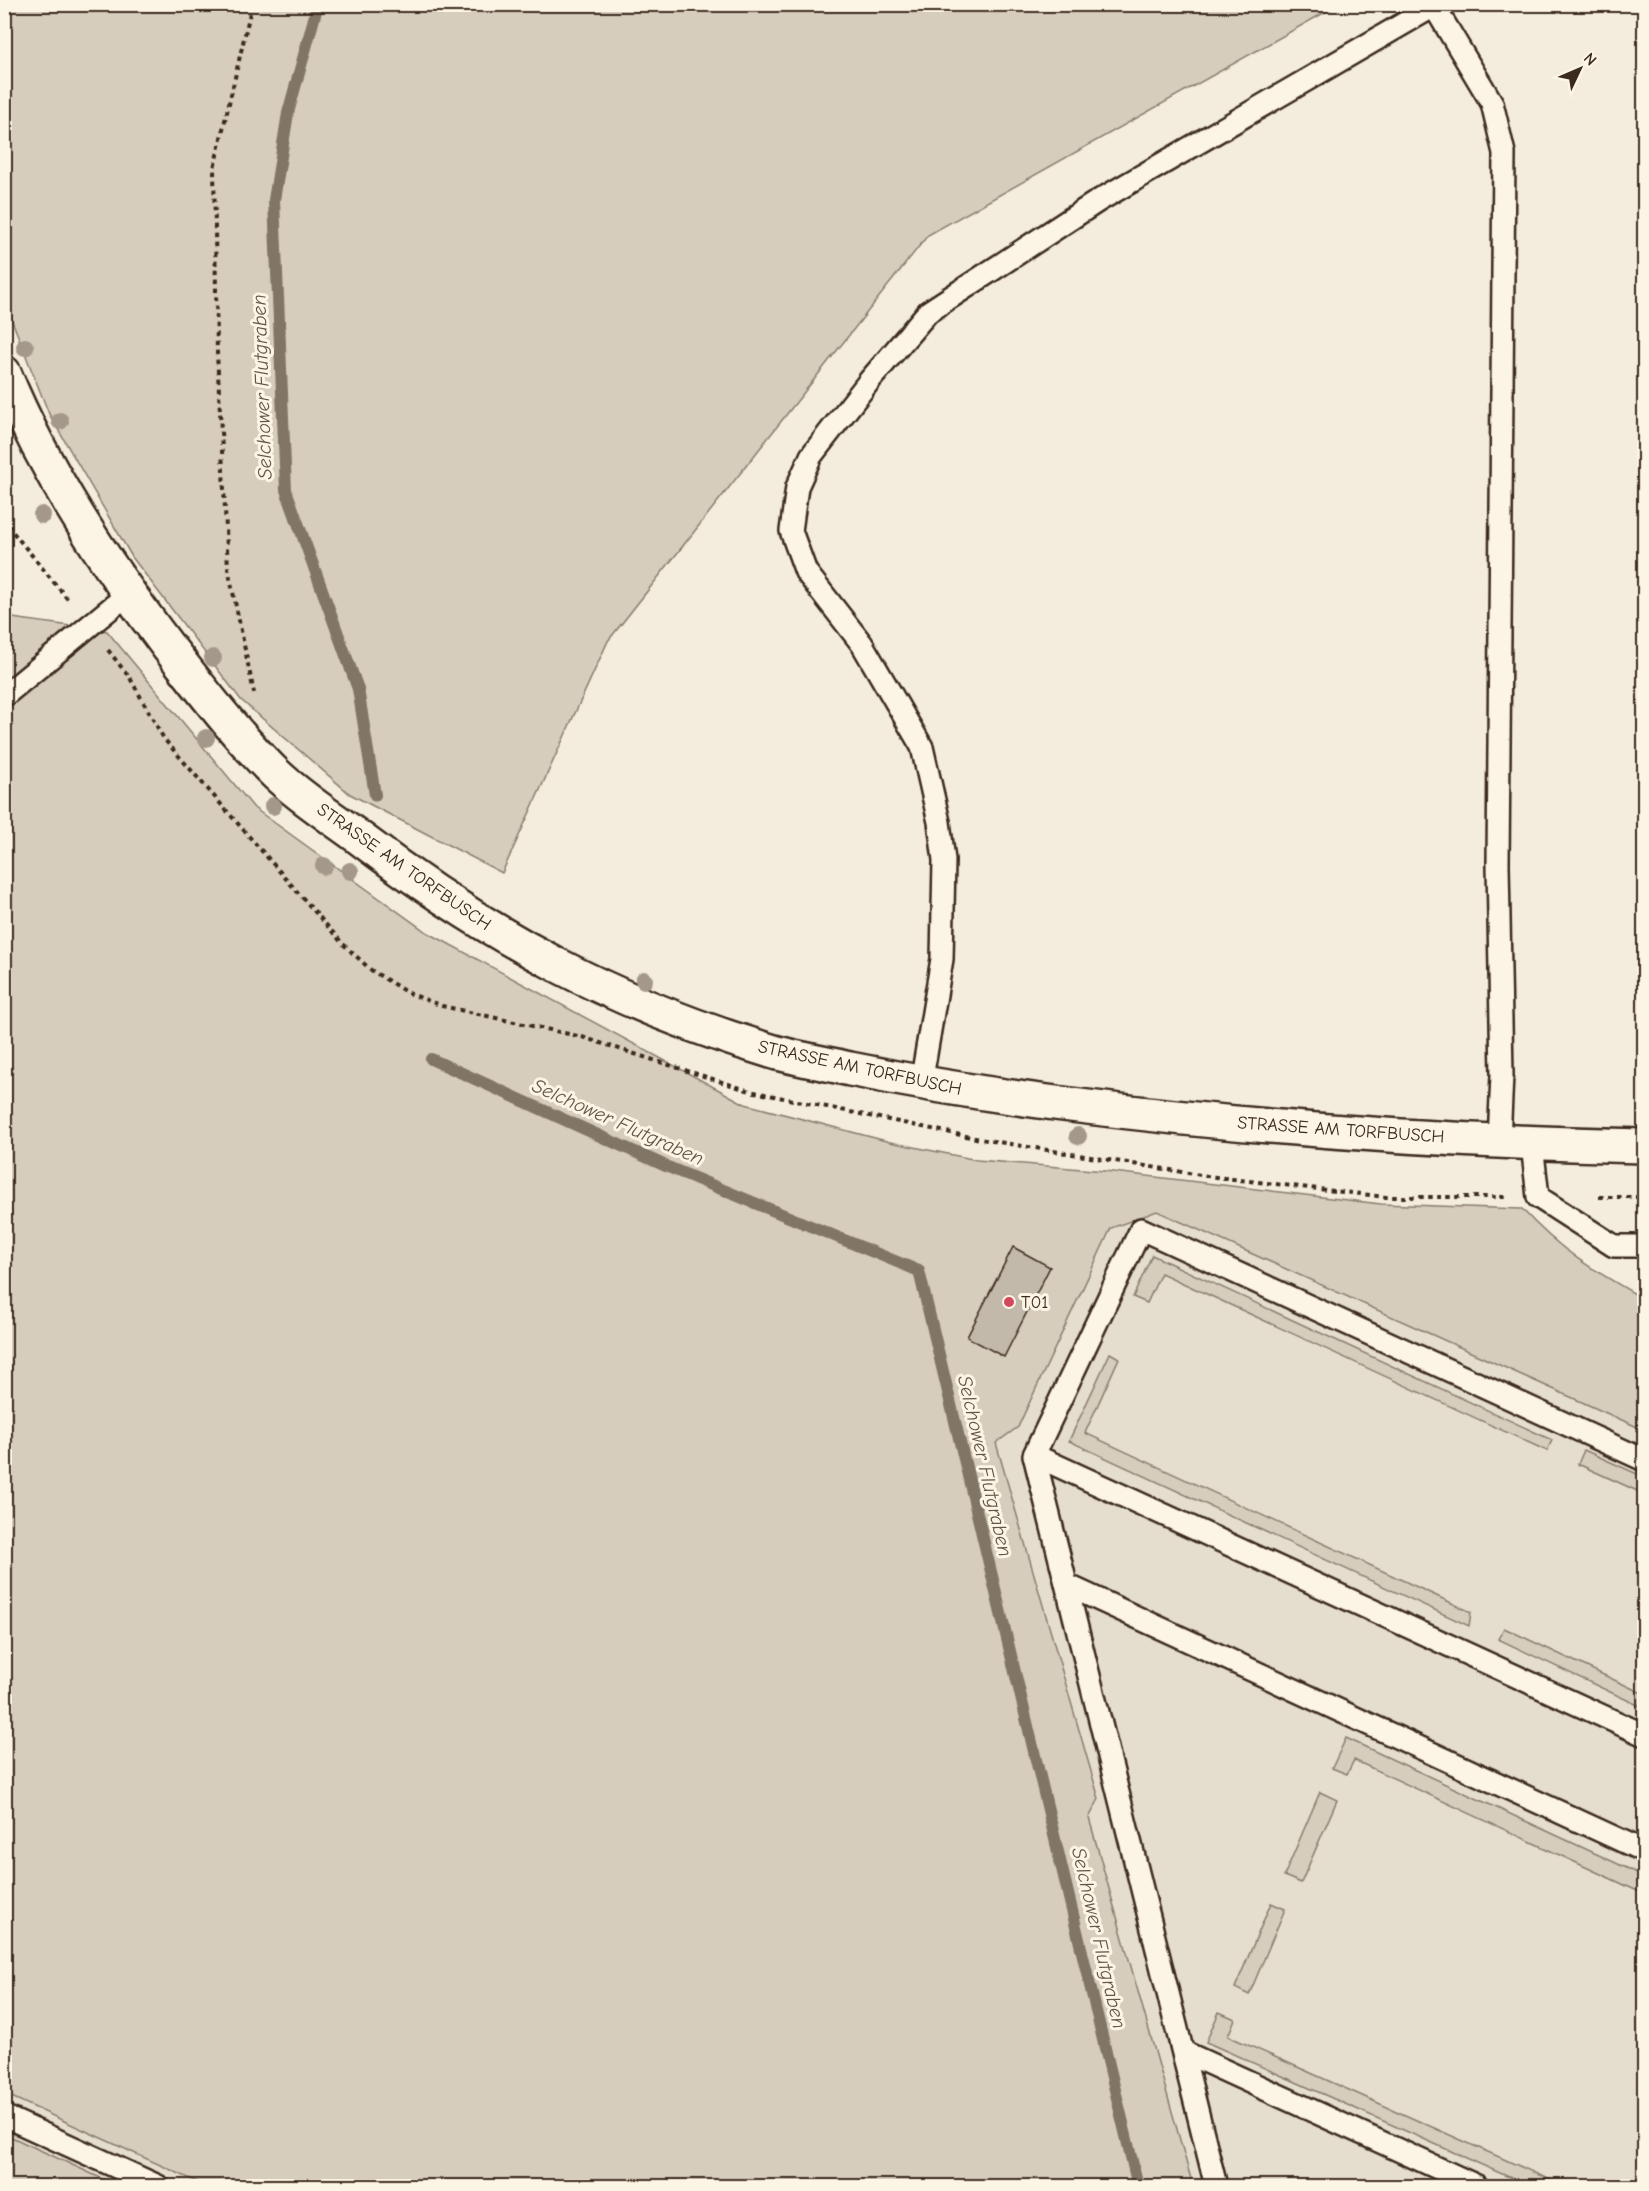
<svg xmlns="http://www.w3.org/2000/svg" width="1649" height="2191" viewBox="0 0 1649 2191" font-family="'Comic Neue',sans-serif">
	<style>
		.built { fill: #e5ddce }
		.green { fill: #d6cdbd; stroke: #887c6e; stroke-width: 1.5 }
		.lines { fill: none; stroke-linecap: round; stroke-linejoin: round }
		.stream { stroke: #817466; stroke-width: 12 }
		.building { fill: #c3b9aa; stroke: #3b2a1e; stroke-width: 1.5 }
		.service-casing { stroke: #3b2a1e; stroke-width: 26 }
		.tertiary-casing { stroke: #3b2a1e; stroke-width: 38 }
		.path { stroke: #3b2a1e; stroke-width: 4; stroke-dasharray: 4.5 4.5; stroke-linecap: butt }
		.service { stroke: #fcf5e5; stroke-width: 21 }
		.tertiary { stroke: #fcf5e5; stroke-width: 33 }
		.tree { fill: #a4988a }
		.poi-dot { fill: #d1495b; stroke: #fcf5e5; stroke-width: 2 }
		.labels { text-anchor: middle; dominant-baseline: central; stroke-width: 6; stroke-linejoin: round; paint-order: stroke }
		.street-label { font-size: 18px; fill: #3b2a1e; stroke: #fcf5e5 }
		.poi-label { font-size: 18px; fill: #3b2a1e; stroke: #fcf5e5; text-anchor: start }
		.water-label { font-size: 20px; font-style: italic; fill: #645548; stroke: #fcf5e5 }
	</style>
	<rect width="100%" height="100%" fill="#f4eddd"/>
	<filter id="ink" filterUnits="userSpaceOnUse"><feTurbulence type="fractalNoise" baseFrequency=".0167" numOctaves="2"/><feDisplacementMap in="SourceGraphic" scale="12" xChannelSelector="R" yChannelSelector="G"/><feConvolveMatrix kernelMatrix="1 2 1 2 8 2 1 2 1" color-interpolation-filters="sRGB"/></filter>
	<g filter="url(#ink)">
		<path class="built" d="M890 1142 977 1160 1105 1171 1644 1328V2186H697L1083 1746 943 1260Z
			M5 2072 254 2186H5Z"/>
		<path class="green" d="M5 4H1338V5L928 235 608 641 502 873 350 794 241 700 132 557 49 414 5 303Z
			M5 617 107 631 254 808 425 931 745 1104 890 1142 977 1160 1105 1171 1381 1204 1522 1209C1561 1252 1595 1271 1644 1299V1430L1157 1211 1111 1228 1018 1427 996 1443 1099 1799 1089 1818 1193 2186H206L5 2094Z
			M1152 1255 1552 1440 1547 1451 1161 1273 1147 1303 1133 1297Z
			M1110 1353 1119 1358 1085 1433 1471 1612 1469 1626 1069 1441Z
			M1584 1450 1644 1477V1494L1578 1464Z
			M1504 1628 1644 1694V1708L1498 1639Z
			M1346 1738 1644 1876V1894L1354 1760 1347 1774 1332 1768Z
			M1320 1792 1337 1800 1301 1883 1284 1876Z
			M1271 1903 1285 1909 1249 1995 1235 1988Z
			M1219 2012 1235 2019 1228 2036 1564 2186H1529L1206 2042Z
			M5 2134 118 2186H5Z"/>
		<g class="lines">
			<path class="stream" d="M318 4 288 113 274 200 286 490 358 689 375 795
				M431 1059 668 1167 919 1271 1138 2186"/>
		</g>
		<path class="building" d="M1013 1247 1050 1267 1004 1357 967 1337Z"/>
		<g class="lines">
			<g class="service-casing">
				<path id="service" d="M4 696 128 594
					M921 1084 942 959 944 860 939 822 922 747 862 644 806 572 791 531 797 487 811 456 870 380 928 312 1098 201 1434 6 1492 103 1504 153 1498 865 1502 1075 1499 1141
					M1532 1144 1538 1197 1614 1246H1644
					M1034 1455 1644 1735
					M1069 1586 1644 1851
					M1184 2052 1477 2186
					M4 2116 158 2186
					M1216 2186 1034 1455 1141 1229 1644 1460"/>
			</g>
			<g class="tertiary-casing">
				<path id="tertiary" d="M4 373C45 472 104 562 169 648 203 691 236 735 276 774 301 798 333 818 361 839 491 938 617 1005 774 1052 799 1059 825 1063 850 1069 924 1084 997 1096 1071 1105 1261 1129 1453 1142 1644 1146"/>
			</g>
			<path class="path" d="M252 4 214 168 217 353 228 568 254 693
				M4 517 12 531 70 602
				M108 650 130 678 164 739 343 944 371 970 406 992 442 1006 582 1037 750 1091 980 1139 1207 1176 1386 1197H1508
				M1599 1197H1644"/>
			<use href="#service" class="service"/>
			<use href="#tertiary" class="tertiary"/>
		</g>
		<g class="tree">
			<circle cx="25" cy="347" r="9"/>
			<circle cx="60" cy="421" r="9"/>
			<circle cx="42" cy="515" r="9"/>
			<circle cx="213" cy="658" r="9"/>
			<circle cx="206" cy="738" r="9"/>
			<circle cx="273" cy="806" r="9"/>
			<circle cx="324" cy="866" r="9"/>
			<circle cx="350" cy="871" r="9"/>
			<circle cx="644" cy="980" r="9"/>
			<circle cx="1078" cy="1136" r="9"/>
		</g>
	</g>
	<circle class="poi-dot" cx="1009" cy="1302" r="6"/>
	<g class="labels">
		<g class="street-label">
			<text transform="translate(404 867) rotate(35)">STRASSE AM TORFBUSCH</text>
			<text transform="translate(860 1068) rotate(12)">STRASSE AM TORFBUSCH</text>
			<text transform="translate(1341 1130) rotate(4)">STRASSE AM TORFBUSCH</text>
		</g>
		<g class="poi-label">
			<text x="1021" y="1302">T01</text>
		</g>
		<g class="water-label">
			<text transform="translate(262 387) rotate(-92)">Selchower Flutgraben</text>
			<text transform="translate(618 1122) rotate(24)">Selchower Flutgraben</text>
			<text transform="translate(985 1466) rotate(77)">Selchower Flutgraben</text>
			<text transform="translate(1099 1938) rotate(77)">Selchower Flutgraben</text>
		</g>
	</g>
	<rect width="1649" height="2191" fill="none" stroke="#fcf5e5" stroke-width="24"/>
	<rect x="12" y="12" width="1625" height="2167" fill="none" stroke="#3b2a1e" stroke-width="2" filter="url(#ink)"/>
	<g transform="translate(1580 69) rotate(46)" stroke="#fcf5e5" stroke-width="4.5" paint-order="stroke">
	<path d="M0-4.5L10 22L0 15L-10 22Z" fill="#3b2a1e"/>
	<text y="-9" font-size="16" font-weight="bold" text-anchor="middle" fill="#3b2a1e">N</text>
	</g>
</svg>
